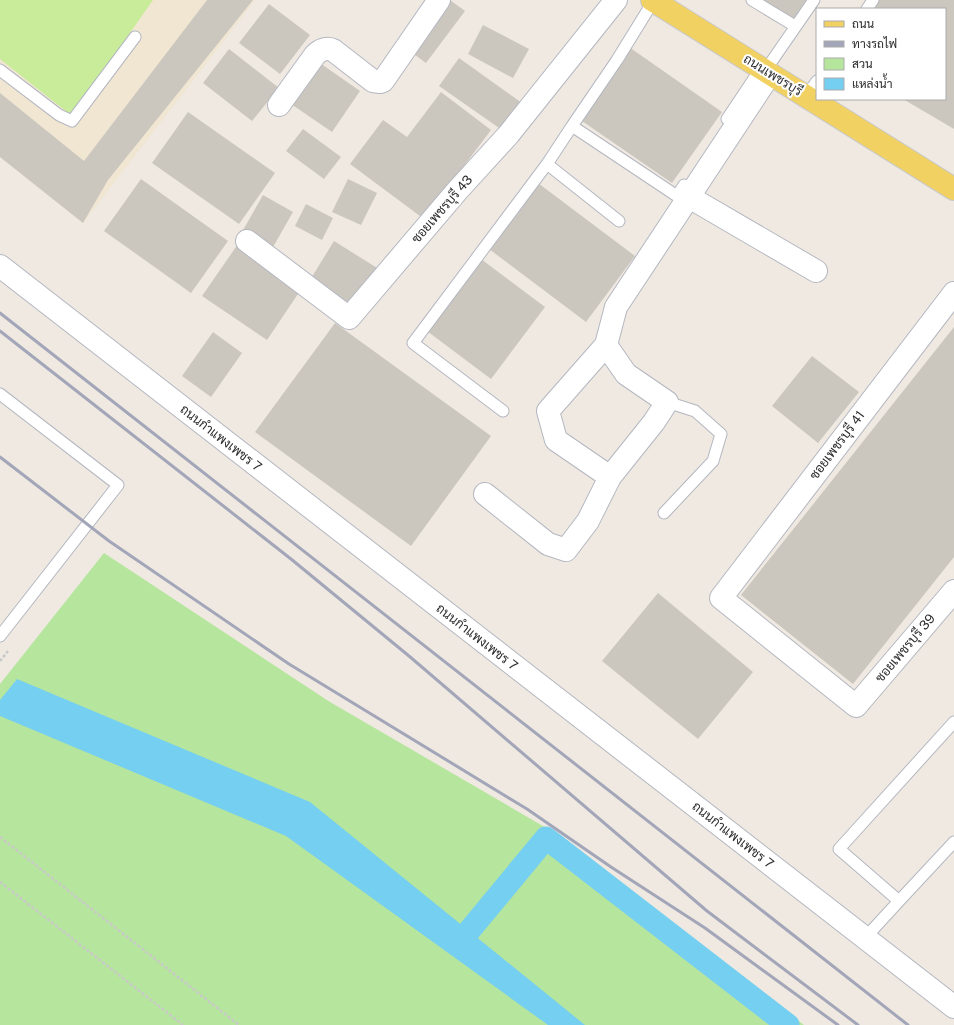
<svg xmlns="http://www.w3.org/2000/svg" width="954" height="1025" viewBox="0 0 954 1025" font-family="'Public Sans',Sarabun,sans-serif">
	<style>
		.education { fill: #f0e6d1 }
		.green { fill: #b6e59e }
		.pitch { fill: #c9ec9a }
		.water { fill: #75cff0 }
		.lines { fill: none; stroke-linecap: round; stroke-linejoin: round }
		.canal { stroke: #75cff0; stroke-width: 23 }
		.building { fill: #cbc7bf }
		.lane-casing { stroke: #b4b7c1; stroke-width: 13 }
		.street-casing { stroke: #b4b7c1; stroke-width: 24 }
		.secondary-casing { stroke: #b4b7c1; stroke-width: 24 }
		.primary-casing { stroke: #c9c9c9; stroke-width: 24 }
		.path { stroke: #c9c9c9; stroke-width: 2.5; stroke-dasharray: 3 2; stroke-linecap: butt }
		.lane { stroke: #fff; stroke-width: 11 }
		.street { stroke: #fff; stroke-width: 22 }
		.secondary { stroke: #fff; stroke-width: 22 }
		.primary { stroke: #f2d163; stroke-width: 22 }
		.rail { stroke: #a3a6b8; stroke-width: 3 }
		.labels { text-anchor: middle; dominant-baseline: central; stroke-width: 4; stroke-linejoin: round; paint-order: stroke }
		.street-label { font-size: 13px; fill: #2e2e2e; stroke: #fff }
	</style>
	<rect width="100%" height="100%" fill="#efe9e1"/>
	<path class="education" d="M0 0H255L83 223 0 157Z"/>
	<path class="green" d="M104 553 330 702 555 833 804 1025H0V684Z"/>
	<path class="pitch" d="M0 0H153L72 116 0 59Z"/>
	<path class="water" d="M17 679 310 802 585 1025H548L286 836 0 716V700Z"/>
	<g class="lines">
		<path class="canal" d="M469 931 546 838 788 1025"/>
	</g>
	<path class="building" d="M207 0H253L108 180 83 223 0 157V93L84 161Z
		M450 0 465 11 426 63 411 52Z
		M763 0H808L794 21Z
		M879 0H954V129L903 99H945V9H872Z
		M269 4 310 35 280 74 239 43Z
		M483 25 529 49 513 78 468 54Z
		M629 47 722 112 672 183 579 119Z
		M229 49 279 88 252 121 203 83Z
		M459 58 522 103 502 130 439 86Z
		M317 61 360 91 332 132 288 102Z
		M441 92 491 130 424 219 350 164 383 120 407 137Z
		M188 112 275 173 239 224 152 163Z
		M303 129 341 157 324 179 286 151Z
		M141 179 228 241 191 293 104 231Z
		M348 179 377 193 361 225 332 212Z
		M538 183 635 256 586 322 489 249Z
		M263 195 293 212 269 254 242 232Z
		M306 204 333 218 322 240 295 226Z
		M334 241 382 271 356 307 310 280Z
		M238 244 302 288 267 340 202 296Z
		M481 259 545 307 491 379 427 331Z
		M335 323 491 436 411 546 255 432Z
		M954 327V557L853 684 741 595Z
		M213 332 242 353 211 397 182 376Z
		M812 356 859 392 818 443 772 406Z
		M658 593 753 672 698 739 602 661Z"/>
	<g class="lines">
		<g class="lane-casing">
			<path id="lane" d="M654 0 617 60 572 126 677 196 684 185
				M752 0 795 26
				M867 9 873 0
				M0 70 59 115 72 121 135 37
				M765 71 814 0
				M806 96 817 81
				M727 119 761 68
				M547 164 619 221
				M0 394 118 485 0 636
				M503 411 413 343 547 164 572 126
				M664 513 713 461 721 434 695 411 667 402
				M899 901 954 842
				M865 938 899 901 839 849 954 722"/>
		</g>
		<g class="street-casing">
			<path id="street" d="M279 105 315 55C320 50 327 47 333 50L373 81 380 82 383 81 439 0
				M689 197 816 271
				M247 241 349 318 457 191 509 134 616 0
				M954 293 721 598 856 706 954 591
				M606 345 548 411 556 440 610 477
				M485 494 548 544 566 550 588 521 610 477 654 422 667 402 626 374 606 345 616 307 770 74"/>
		</g>
		<g class="secondary-casing">
			<path id="secondary" d="M0 266 954 1007"/>
		</g>
		<g class="primary-casing">
			<path id="primary" d="M652 0 954 189"/>
		</g>
		<path class="path" d="M0 661 8 651
			M0 837 239 1025
			M0 882 183 1025"/>
		<use href="#lane" class="lane"/>
		<use href="#street" class="street"/>
		<use href="#secondary" class="secondary"/>
		<use href="#primary" class="primary"/>
		<path class="rail" d="M0 313 908 1025
			M0 331 291 559 409 656 707 911 858 1025
			M0 457 109 541 289 664 527 809 611 867 705 928 838 1025"/>
	</g>
	<g class="labels">
		<g class="street-label">
			<text transform="translate(773 75) rotate(32)">ถนนเพชรบุรี</text>
			<text transform="translate(442 209) rotate(-49)">ซอยเพชรบุรี 43</text>
			<text transform="translate(221 438) rotate(38)">ถนนกำแพงเพชร 7</text>
			<text transform="translate(837 445) rotate(-53)">ซอยเพชรบุรี 41</text>
			<text transform="translate(477 637) rotate(38)">ถนนกำแพงเพชร 7</text>
			<text transform="translate(905 648) rotate(-50)">ซอยเพชรบุรี 39</text>
			<text transform="translate(733 835) rotate(38)">ถนนกำแพงเพชร 7</text>
		</g>
	</g>
	<rect x="816" y="8" width="130" height="92" fill="#ffffff" stroke="#ababab"/>
	<rect x="824" y="21" width="20" height="6" fill="#f2d163" stroke="#ababab"/>
	<text x="852" y="28" font-size="12" fill="#2e2e2e">ถนน</text>
	<rect x="824" y="41" width="20" height="6" fill="#a3a6b8" stroke="#ababab"/>
	<text x="852" y="48" font-size="12" fill="#2e2e2e">ทางรถไฟ</text>
	<rect x="824" y="58" width="20" height="12" fill="#b6e59e" stroke="#ababab"/>
	<text x="852" y="68" font-size="12" fill="#2e2e2e">สวน</text>
	<rect x="824" y="78" width="20" height="12" fill="#75cff0" stroke="#ababab"/>
	<text x="852" y="88" font-size="12" fill="#2e2e2e">แหล่งน้ำ</text>
</svg>
